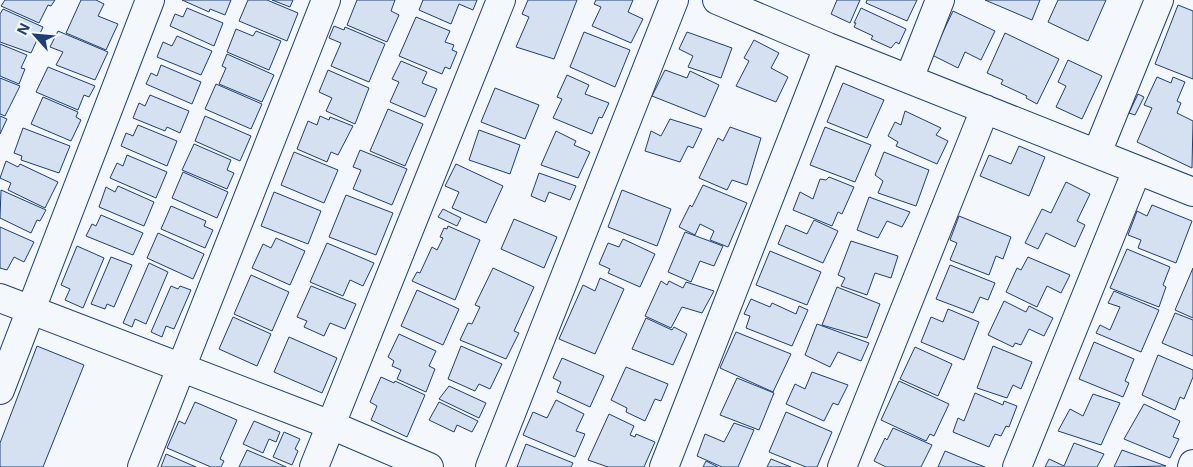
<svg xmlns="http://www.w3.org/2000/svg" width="1193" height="467" viewBox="0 0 1193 467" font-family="Inter,sans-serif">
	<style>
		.building { fill: #d5e0f0; stroke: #1d3f73 }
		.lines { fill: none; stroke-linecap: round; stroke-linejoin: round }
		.minor-casing { stroke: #1d3f73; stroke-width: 30 }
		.minor { stroke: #f4f7fb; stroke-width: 28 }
	</style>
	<rect width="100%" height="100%" fill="#f4f7fb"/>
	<path class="building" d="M5 0H55L51 6 48 5 39 23 1 6Z
		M81 0H96L104 4 98 16 118 24 106 50 66 33Z
		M182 0H231L225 15 210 9 209 12Z
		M248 0H267L298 13 287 41 239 21Z
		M272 0H293L290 7Z
		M357 0H395L391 11 399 15 387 42 347 25Z
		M423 0H477L473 10 459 4 451 24 419 10Z
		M528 0H577L554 59 516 47 529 17 522 14Z
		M596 0H633L628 12 643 19 631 43 592 26 601 7 594 4Z
		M837 0H860L850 23 831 14Z
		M867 0H917L907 21 866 3Z
		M985 0H1040L1032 20Z
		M1058 0H1106L1088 41 1048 22Z
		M1178 5 1193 11V79L1155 64Z
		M187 8 223 23 214 46 170 26 175 14 183 17Z
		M861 8 906 29 899 44 896 42 891 48 871 39 873 36 854 27 856 23H854Z
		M3 9 43 27 31 53 0 42V14Z
		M953 11 995 31 981 60 965 52 958 68 932 55Z
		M416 17 450 31 445 42 454 45 452 50 457 52 450 69 445 67 442 74 399 56Z
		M334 26 344 30 345 27 385 44 369 82 331 66 341 43 329 38Z
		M236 29 253 36 256 31 281 41 269 70 227 52Z
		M58 31 108 52 95 80 56 65 63 52 50 47Z
		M584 32 630 50 615 87 570 67Z
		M687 32 732 48 721 78 688 67 693 56 679 49Z
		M1005 33 1059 59 1037 104 1026 98 1027 96 1001 84 1003 80 987 73Z
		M177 36 212 51 201 75 157 57 163 42 172 46Z
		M754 40 779 53 771 68 788 77 776 102 736 86 749 61 744 58Z
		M0 44 27 55 21 68 25 69 19 84 0 76Z
		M227 54 274 75 262 102 219 84 226 68 222 66Z
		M1068 60 1102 76 1082 119 1056 107 1066 86 1058 82Z
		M401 61 427 72 422 83 437 89 425 117 390 102 399 82 392 79Z
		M161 65 201 82 192 104 146 84 151 73 157 76Z
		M48 67 95 86 89 97 84 95 78 110 36 92Z
		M328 70 369 88 355 124 326 111 332 98 319 92Z
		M665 70 687 78 690 71 719 85 705 117 652 96Z
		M567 75 589 85 585 94 609 103 602 118 599 117 592 134 553 118 562 99 557 97Z
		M1157 77 1171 83 1173 77 1185 82 1177 101 1181 103 1177 113 1193 121 1192 168 1137 142 1152 108 1144 105Z
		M0 78 20 86 5 116 0 114Z
		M843 83 884 100 867 138 827 122Z
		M216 84 262 104 251 129 205 109Z
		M495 88 539 105 525 139 481 122Z
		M1138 94 1144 97 1135 115 1129 113Z
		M150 95 189 111 180 133 167 127 165 131 133 118 139 103 145 106Z
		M43 97 78 112 76 117 81 120 71 141 31 124Z
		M388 109 423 124 405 166 370 151Z
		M905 111 941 128 936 135 948 141 937 164 896 146 898 142 888 136 895 122 901 125Z
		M0 116 7 119 0 134Z
		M205 116 251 136 240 161 195 141Z
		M320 116 329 120 330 117 353 126 338 155 331 152 327 162 297 149 308 121 317 125Z
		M670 119 702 129 693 148 688 146 680 162 645 151 651 131 661 136Z
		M138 125 177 141 167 166 121 146 126 133 133 136Z
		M730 127 761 138 747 185 732 180 727 190 699 178 718 138 723 141Z
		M825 127 871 145 855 182 810 165Z
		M23 128 70 146 59 173 21 160 22 156 14 153Z
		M479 130 520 145 510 174 469 160Z
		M556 131 576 141 574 145 590 152 578 178 541 165Z
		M194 144 231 160 227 170 234 173 227 189 182 170Z
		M1019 146 1045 157 1029 196 980 176 989 155 1011 164Z
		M360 150 407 169 392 205 353 189 361 170 353 167Z
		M294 152 338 170 324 203 281 185Z
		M884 152 929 170 916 206 878 193 883 181 875 175Z
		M127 155 167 172 156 198 110 178 117 163 123 166Z
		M6 161 18 167 20 164 58 182 45 208 8 190 11 183 0 178Z
		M456 164 503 186 486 223 452 208 459 192 445 186Z
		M183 172 228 192 217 218 172 198Z
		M539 173 576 186 570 200 549 192 545 202 531 196Z
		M829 177 854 187 842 214 838 212 832 226 793 210 800 192 813 199 820 179 826 180Z
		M1066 182 1090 194 1077 221 1085 225 1075 247 1046 233 1038 249 1025 243 1042 209 1051 213Z
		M703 185 747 203 728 247 710 240 714 231 700 224 695 235 679 227 690 205 692 207Z
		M118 186 154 202 144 226 99 207 106 187 115 192Z
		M1 190 46 210 40 221 37 220 31 233 0 218Z
		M622 190 671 209 657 246 608 227Z
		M274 192 321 211 308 244 261 226Z
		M346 195 393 213 376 255 329 237Z
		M869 197 910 212 902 227 887 221 878 238 857 230Z
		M1152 205 1192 221 1176 263 1138 248 1141 240 1128 235 1137 211 1147 216Z
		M171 206 206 221 204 226 213 230 205 248 161 229Z
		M443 209 461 218 457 226 438 217Z
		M101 215 143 233 133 255 86 236 92 224 96 226Z
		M959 216 1011 237 1003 259 996 256 989 275 950 260 957 243 950 240Z
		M514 219 557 237 544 268 501 249Z
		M814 220 838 231 823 263 778 244 786 225 807 234Z
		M448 226 480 240 455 300 412 281 417 272 420 273 432 247 437 250 443 238 440 237 444 228 447 229Z
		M0 227 34 242 24 262 14 257 7 270 0 268Z
		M685 232 723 246 714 266 700 261 691 282 668 272Z
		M158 233 204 254 193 279 147 258Z
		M276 238 305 251 290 285 252 268 263 244 271 248Z
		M623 239 655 254 640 287 608 273 610 269 599 264 608 243 619 247Z
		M851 241 898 256 891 278 875 273 867 295 841 286 845 278 838 275Z
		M327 243 374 263 363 286 350 280 343 296 310 282Z
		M77 246 104 258 83 308 65 300 70 289 61 285Z
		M1127 249 1170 267 1163 285 1166 287 1159 307 1110 288Z
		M770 251 821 272 807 305 756 285Z
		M111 257 132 265 114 307 107 304 105 309 91 304Z
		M1028 257 1070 275 1061 293 1047 286 1037 307 1006 292 1017 268 1021 270Z
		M149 263 168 272 146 324 135 319 132 327 123 323Z
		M950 265 995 283 988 300 980 297 973 313 936 299Z
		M493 268 534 287 514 331 519 333 506 359 460 340 468 323 472 324 480 307 475 305Z
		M1193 268V318L1175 310Z
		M251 275 289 292 272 331 234 314Z
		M600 278 624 289 595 354 559 339 583 285 595 291Z
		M661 281 667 285 669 281 683 288 686 282 714 291 702 313 682 307 671 328 645 316Z
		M171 286 178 289 180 286 191 290 174 329 166 326 162 337 151 332Z
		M311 286 356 304 345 329 330 323 324 336 304 327 307 321 297 317Z
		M837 287 880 304 867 338 822 325Z
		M417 290 459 309 443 345 401 326Z
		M1114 291 1159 310 1141 352 1096 333 1100 325 1110 330 1120 307 1108 303Z
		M751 299 770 307 772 303 796 314 799 306 808 310 792 346 746 328 750 316 744 314Z
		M1004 301 1026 312 1029 306 1053 318 1044 336 1029 329 1021 345 1015 343 1013 347 988 335Z
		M948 309 979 322 964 360 921 342 931 317 943 322Z
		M1175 313 1193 320V356L1162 343Z
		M233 317 271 334 257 366 219 349Z
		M646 318 672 330 674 327 687 334 673 365 632 349Z
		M817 324 869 343 861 361 838 352 830 367 805 355Z
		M736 332 791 354 773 392 720 368Z
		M399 334 436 351 429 366 435 369 426 392 397 379 401 370 392 366 394 361 388 357Z
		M289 337 337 358 322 393 274 372Z
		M1094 342 1134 359 1125 381 1129 383 1123 397 1079 379Z
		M37 346 84 365 43 467H0V443Z
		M461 346 502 364 490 389 479 384 475 391 448 379Z
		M993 346 1032 362 1021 389 1013 385 1007 398 977 388Z
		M915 347 952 364 938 396 900 379Z
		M1158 355 1193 370V377L1184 399 1180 397 1175 410 1142 395Z
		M562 358 604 376 590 407 557 392 561 382 553 378Z
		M626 367 668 384 661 401 655 399 645 421 626 412 627 408 611 400Z
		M812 372 848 385 838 405 833 403 824 421 786 404 795 384 805 389Z
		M381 377 394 383 395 381 425 395 407 437 371 420 377 406 370 402Z
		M737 378 774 393 759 430 720 415Z
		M899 381 949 404 934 436 930 434 926 441 881 420Z
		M449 386 486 403 479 418 439 399Z
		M975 393 1003 405 1004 401 1017 406 1009 427 1006 426 1001 436 995 434 989 447 953 432 958 418 964 421Z
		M1093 394 1120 403 1101 445 1058 431 1070 409 1083 416Z
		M556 400 584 414 576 431 585 434 575 457 523 435 533 412 547 418Z
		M195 402 237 420 220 459 224 461 221 467H211L167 448 179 421 185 424Z
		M439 402 478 421 472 432 457 425 454 432 429 420Z
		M1144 404 1180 421 1173 437 1179 439 1170 458 1124 439Z
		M786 412 832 432 817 467H806L769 452Z
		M609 414 634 426 630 435 635 437 636 434 655 442 644 467H608L588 460Z
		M254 421 280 432 276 442 269 439 263 453 243 444Z
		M734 423 754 430 738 467H722L697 456 705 434 724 442Z
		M893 428 932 445 921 467H886L874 461 885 438 887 440Z
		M284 432 300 439 295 449 298 451 292 465 273 457Z
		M1074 443 1104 454 1097 467H1045L1049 459 1064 466Z
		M526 444 573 463 571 467H517Z
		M247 450 273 461 286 467H239Z
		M1122 450 1166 466 1114 467Z
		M945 451 972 462 985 467H938Z
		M166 454 196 467H161Z
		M771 459 791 467H767Z
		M706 461 718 467H703Z"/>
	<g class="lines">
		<g class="minor-casing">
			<path id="minor" d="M717 0 828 47 1193 192
				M909 79 940 0
				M1097 153 1159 0
				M0 298 331 425 429 467
				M0 390 150 0
				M142 467 326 0
				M314 467 501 0
				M490 467 674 0
				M664 467 828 47
				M842 467 985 109
				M1017 467 1137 170
				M1192 467 1193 464"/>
		</g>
		<use href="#minor" class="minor"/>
	</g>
	<g transform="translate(35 35) rotate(297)" stroke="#f4f7fb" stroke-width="4" paint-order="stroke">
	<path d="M0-4L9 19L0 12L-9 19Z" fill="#1d3f73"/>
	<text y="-8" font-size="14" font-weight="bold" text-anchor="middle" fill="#1d3f73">N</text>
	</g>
</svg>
